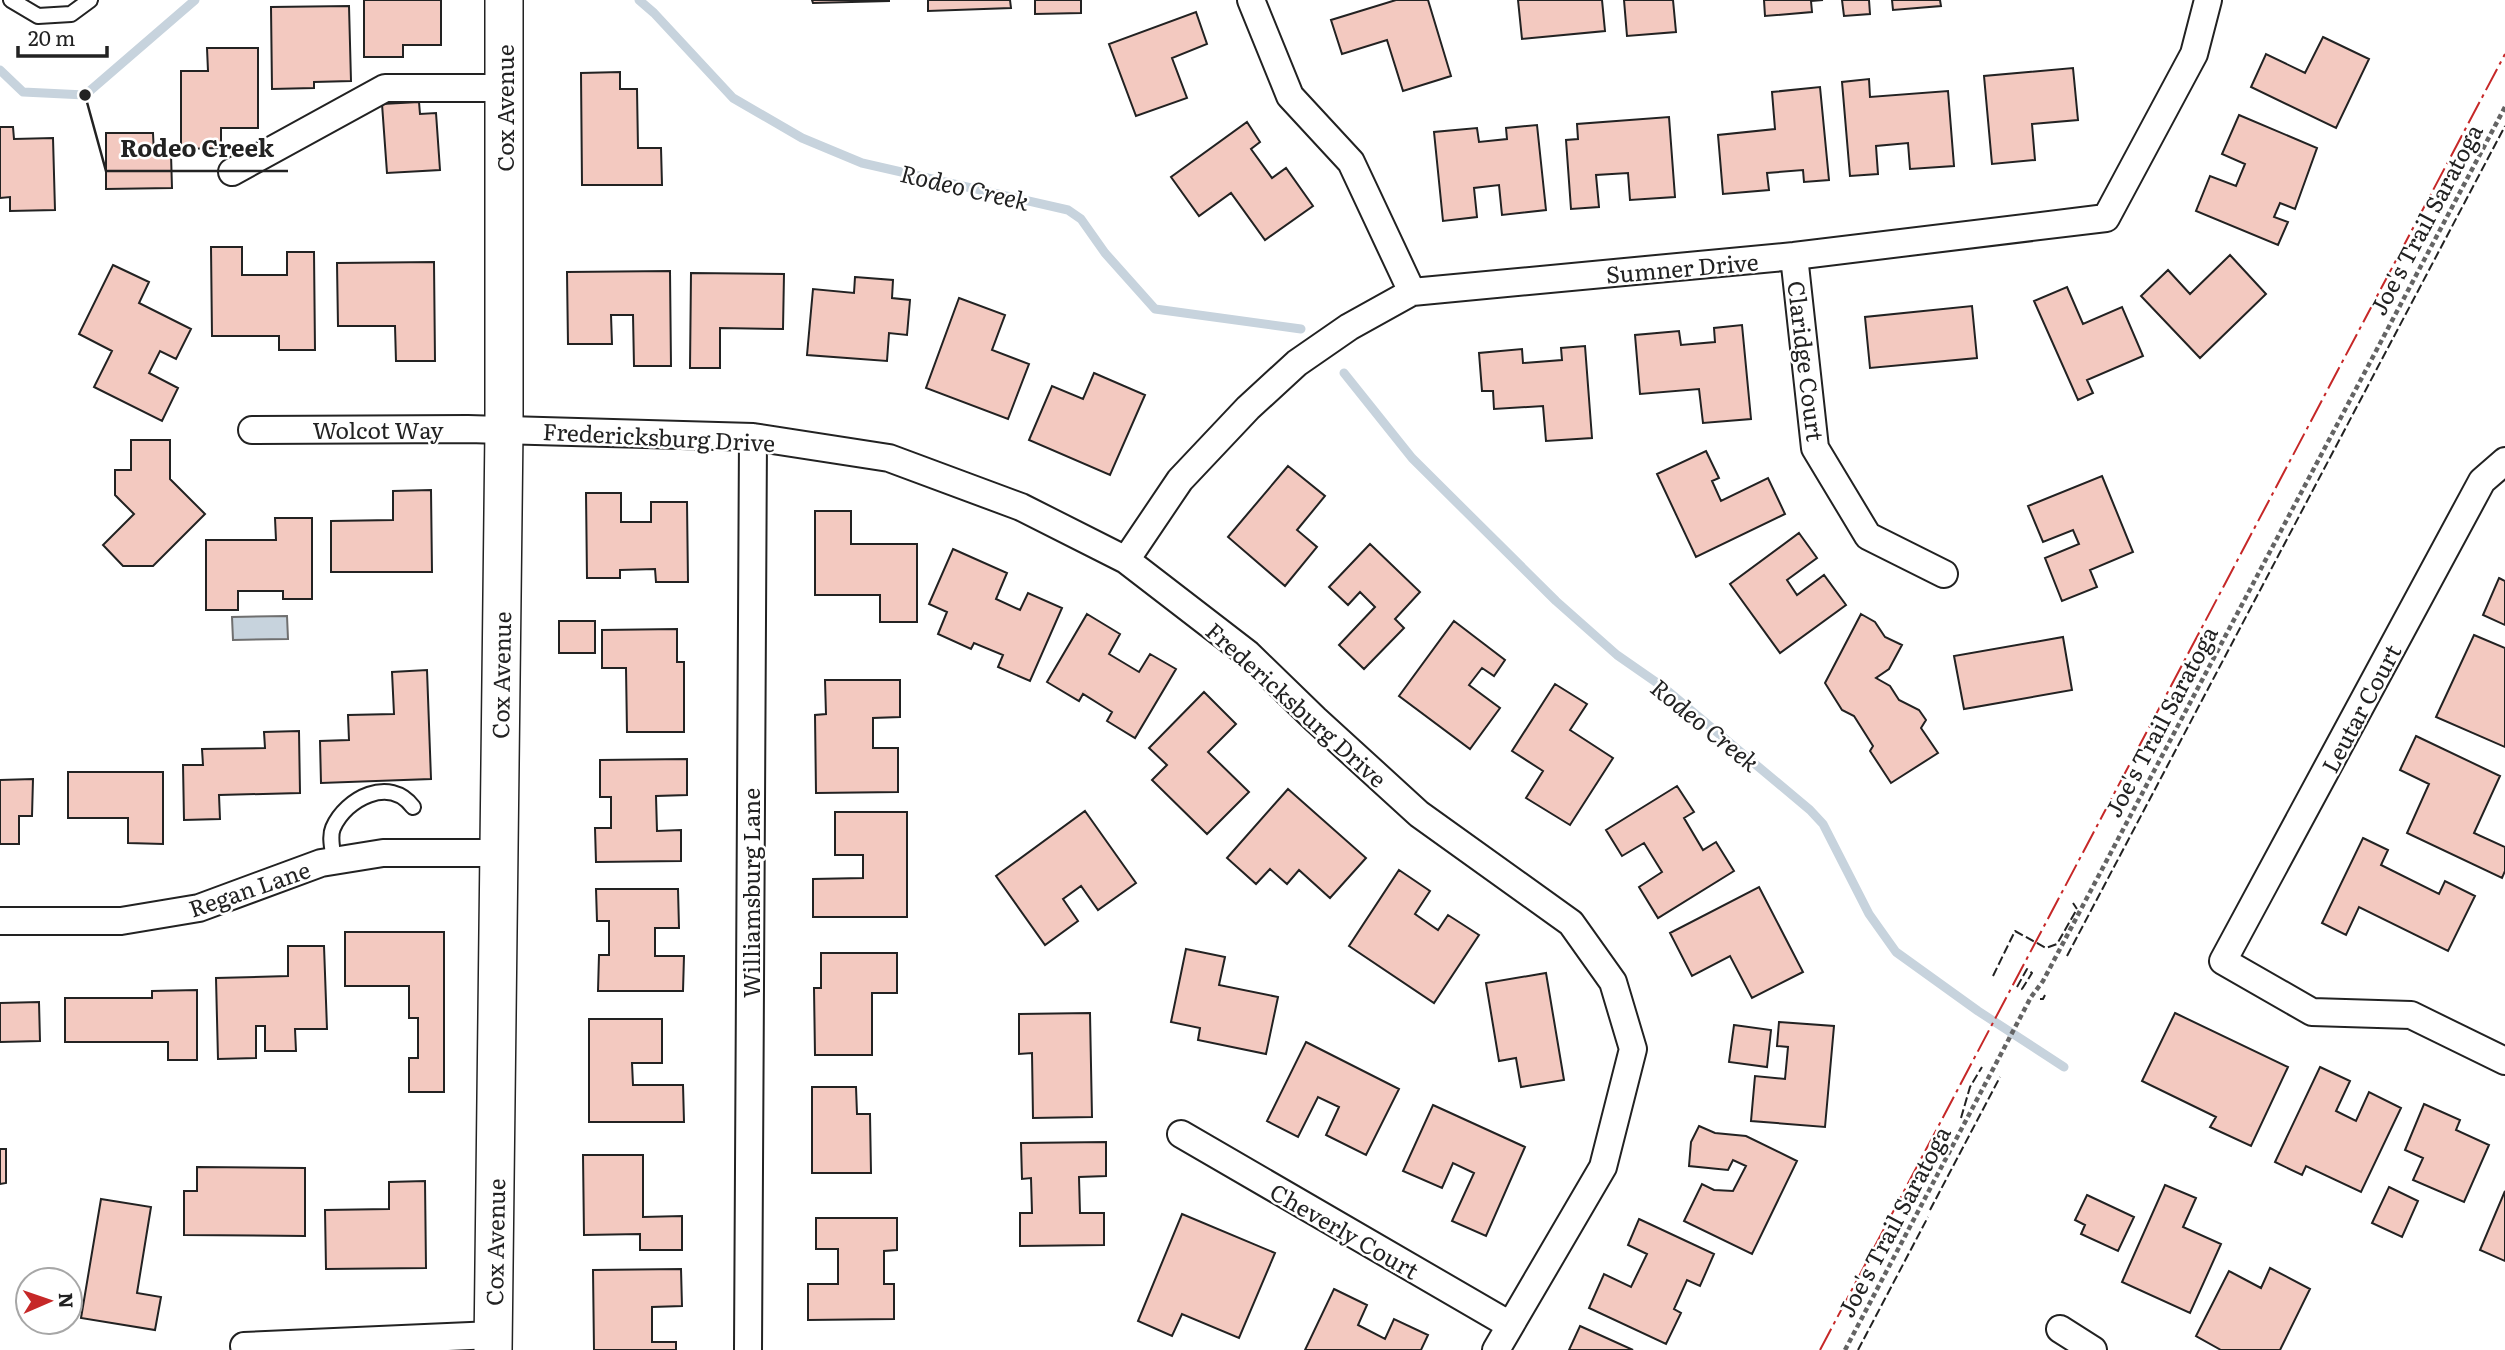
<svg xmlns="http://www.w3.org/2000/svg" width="2505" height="1350" viewBox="0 0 2505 1350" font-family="Literata,serif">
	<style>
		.water { fill: #c7d3dd; stroke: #6f6f6f; stroke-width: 2 }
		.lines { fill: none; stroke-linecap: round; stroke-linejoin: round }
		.stream { stroke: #c7d3dd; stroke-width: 9 }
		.building { fill: #f3c9c0; stroke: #222; stroke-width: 2 }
		.lane-casing { stroke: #222; stroke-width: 18 }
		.street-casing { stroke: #222; stroke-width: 30 }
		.secondary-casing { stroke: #222; stroke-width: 40 }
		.path { stroke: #646464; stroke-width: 4.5; stroke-dasharray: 5 3.5; stroke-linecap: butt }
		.lane { stroke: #fff; stroke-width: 14 }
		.street { stroke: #fff; stroke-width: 26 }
		.secondary { stroke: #fff; stroke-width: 37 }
		.fence { stroke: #222; stroke-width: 2; stroke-dasharray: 9 3.5; stroke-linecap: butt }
		.power { stroke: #c62828; stroke-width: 2; stroke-dasharray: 24 5 3.5 5; stroke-linecap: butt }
		.labels { text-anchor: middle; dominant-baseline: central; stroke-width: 5; stroke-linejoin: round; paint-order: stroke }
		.street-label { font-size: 23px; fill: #222; stroke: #fff }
		.water-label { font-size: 24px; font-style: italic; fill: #222; stroke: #fff }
		.leader { fill: none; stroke: #222; stroke-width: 2.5 }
		.callout-dot { fill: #222; stroke: #fff; stroke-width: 2.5 }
		.callout-label { font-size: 24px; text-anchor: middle; font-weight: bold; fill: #222; stroke: #fff; stroke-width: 5; stroke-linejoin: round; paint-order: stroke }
	</style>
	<rect width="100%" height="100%" fill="#fff"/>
	<path class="water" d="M287 616 288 639 233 640 232 617Z"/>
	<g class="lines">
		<path class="stream" d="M639 0 654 13 733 98 802 138 862 163 1068 210 1081 219 1105 253 1155 309 1301 329
			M0 70 23 92 85 95 195 0
			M1344 373 1412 458 1556 601 1617 655 1663 687 1810 810 1823 824 1869 914 1896 952 1978 1011 2064 1067"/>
	</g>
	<path class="building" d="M364 0H441V45H403V57H364Z
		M812 0H889V1L813 3Z
		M928 0H1010L1011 8 928 11Z
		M1035 0H1081V13L1035 14Z
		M1396 0H1428L1451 76 1403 91 1387 40 1342 54 1331 20Z
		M1518 0H1602L1605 31 1522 39Z
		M1624 0H1673L1676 32 1627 36Z
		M1764 0H1823L1811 1 1812 12 1765 16Z
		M1842 0H1869L1870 14 1844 16Z
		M1892 0H1940L1941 6 1893 10Z
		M349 6 351 81 314 82V88L272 89 271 7Z
		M1196 12 1207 44 1172 58 1187 98 1136 116 1109 44Z
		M2323 37 2369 59 2336 128 2251 87 2266 54 2305 73Z
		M207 48H258V128H221V148L181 149V71H208Z
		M2073 68 2078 120 2032 124 2035 160 1992 164 1984 76Z
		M620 72V89H637L638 148H661L662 185H582L581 73Z
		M1869 79 1870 97 1948 91 1954 166 1910 169 1908 143 1876 146 1878 174 1850 176 1842 82Z
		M1820 87 1829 180 1804 182 1803 170 1767 173 1769 190 1723 194 1718 135 1775 129 1772 92Z
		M419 102 420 114 436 113 440 170 387 173 382 104Z
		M2239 115 2317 148 2295 209 2280 203 2274 217 2288 222 2278 245 2196 211 2210 176 2236 186 2245 164 2222 154Z
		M1669 117 1675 197 1630 200 1628 173 1596 175 1599 207 1571 209 1566 140 1578 139 1577 124Z
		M1247 122 1260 142 1251 149 1272 178 1286 168 1313 206 1265 240 1231 193 1199 216 1171 177Z
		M1537 125 1546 210 1502 215 1499 185 1474 188 1477 217 1443 221 1434 132 1477 128 1479 142 1507 139 1506 128Z
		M0 127H13L14 139 53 138 55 210 10 211V197L0 198Z
		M106 133H153L154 155 171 154 172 188 106 189Z
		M211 247H242V275H287V252H314L315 350H279V336H212Z
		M2230 255 2266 294 2200 358 2141 296 2168 270 2190 294Z
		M434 262 435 361H396L395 326H338L337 263Z
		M113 265 149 282 139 303 191 329 176 359 160 351 149 373 178 388 162 421 94 387 112 351 79 334Z
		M670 271 671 366H634L633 315H611L612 344H568L567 272Z
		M691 273 784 274 783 329 720 328V368H690Z
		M855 277 893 280 892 298 910 300 907 335 889 333 887 361 807 355 813 289 854 293Z
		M2067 287 2083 324 2122 307 2143 356 2087 380 2093 393 2078 400 2034 301Z
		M959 298 1005 315 992 350 1029 364 1008 419 926 388Z
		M1972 306 1977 358 1870 368 1865 317Z
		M1742 325 1751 419 1703 423 1699 389 1640 394 1635 335 1679 331 1681 345 1715 342 1714 328Z
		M1585 346 1592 438 1546 441 1543 406 1494 409 1493 391H1482L1479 353 1522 349 1523 363 1562 360 1561 348Z
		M1094 373 1145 395 1110 475 1029 440 1052 386 1083 399Z
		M131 440H170V479L205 514 153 566H123L103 545 134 514 115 495V470H131Z
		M1706 451 1719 478 1712 481 1721 501 1768 478 1785 514 1696 557 1657 474Z
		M1288 466 1325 496 1297 530 1317 547 1285 586 1228 537Z
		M2102 476 2133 552 2090 570 2097 587 2062 601 2045 558 2079 544 2073 530 2043 542 2028 506Z
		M431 490 432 572H331V521L393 520V491Z
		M586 493H621V522H651V502H687L688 582H656L655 569 620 570V578H587Z
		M815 511H851V544H917V622H880V595H815Z
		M275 518H312V599H283V591H238V610H206V540H276Z
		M1799 533 1817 558 1787 580 1797 595 1824 575 1846 605 1780 653 1730 584Z
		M1370 544 1420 592 1395 619 1404 628 1364 669 1339 645 1375 607 1360 592 1348 605 1329 587Z
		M953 549 1007 573 996 599 1020 610 1028 593 1062 608 1030 681 998 667 1003 655 974 643 971 649 938 634 947 612 929 604Z
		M2499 578 2505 581V625L2483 615Z
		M1087 614 1120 634 1109 654 1139 672 1150 654 1176 669 1135 738 1107 721 1112 712 1083 694 1079 701 1047 682Z
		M1861 614 1875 622 1885 637 1902 645 1889 669 1876 678 1890 686 1899 700 1919 710 1926 720 1921 728 1938 753 1891 783 1870 751 1873 746 1854 716 1842 710 1825 683Z
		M559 621H595V653H559Z
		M1454 621 1505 660 1494 676 1482 668 1469 685 1500 708 1470 749 1399 696Z
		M677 629V662H684V732H627L626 668H602V630Z
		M2474 635 2505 648V747L2436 717Z
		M2063 637 2072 690 1964 709 1954 656Z
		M427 670 431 779 321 783 320 741 349 740 348 715 394 714 392 672Z
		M825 680H900V717L873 718V748H898V792L816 793 815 715 826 714Z
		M1555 684 1587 704 1570 730 1613 758 1570 825 1526 798 1543 771 1512 751Z
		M1204 692 1236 724 1208 752 1249 792 1207 834 1152 780 1167 765 1149 748Z
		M299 731 300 793 219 795 220 819 184 820 183 765H203L202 749 265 748 264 732Z
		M2416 736 2500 776 2474 833 2505 847V871L2502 878 2407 833 2429 784 2400 770Z
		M687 759V795L656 796 657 831 681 830V861L596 862 595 828H611V797H600V760Z
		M68 772H163V844L128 843V818H68Z
		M33 779 32 816H19V844H0V780Z
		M1677 786 1694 812 1684 818 1703 850 1716 842 1734 871 1658 918 1639 887 1662 872 1644 843 1622 856 1606 830Z
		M1288 789 1366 858 1330 898 1299 870 1287 884 1270 869 1256 884 1227 858Z
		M1085 811 1136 883 1098 910 1081 886 1063 899 1078 921 1045 945 996 876Z
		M835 812H907V917H813V879L863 878V855H835Z
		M2363 838 2388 850 2381 865 2439 894 2445 881 2475 896 2448 951 2359 907 2346 935 2322 923Z
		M1399 870 1430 891 1415 914 1438 930 1448 915 1479 935 1434 1003 1349 946Z
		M1759 887 1803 972 1752 998 1730 956 1692 976 1670 933Z
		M596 889H678L679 928H655V956H684L683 991H598L599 955H609V921H597Z
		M345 932H444V1092H409V1058H418V1018H409V986H345Z
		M288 946H324L327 1029H295L296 1051H265V1026H256V1058L218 1059 216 978 288 976Z
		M1186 949 1225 957 1219 985 1278 997 1266 1054 1198 1040 1200 1028 1171 1022Z
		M821 953H897V993H872V1055H815L814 988H821Z
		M1546 973 1564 1080 1521 1087 1516 1058 1499 1061 1486 983Z
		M197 990V1060H168V1042H65V998H152V991Z
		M39 1002 40 1041 0 1042V1003Z
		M1090 1013 1092 1117 1033 1118 1032 1053 1019 1054V1014Z
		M2175 1013 2288 1067 2251 1146 2210 1127 2216 1117 2142 1081Z
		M589 1019H662V1063H632L633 1085H683L684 1122H589Z
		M1779 1022 1834 1026 1825 1127 1751 1121 1755 1076 1785 1079 1788 1047 1777 1046Z
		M1734 1025 1771 1030 1767 1067 1729 1062Z
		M1306 1042 1399 1089 1366 1155 1326 1135 1339 1107 1318 1097 1298 1137 1267 1121Z
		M2320 1067 2350 1081 2336 1111 2356 1121 2369 1092 2401 1108 2361 1192 2306 1166 2302 1175 2275 1162Z
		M812 1087H856L857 1114H870L871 1173H812Z
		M2424 1104 2460 1120 2456 1130 2489 1145 2464 1202 2413 1180 2423 1158 2405 1150Z
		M1433 1105 1525 1147 1486 1236 1452 1221 1474 1173 1453 1163 1442 1188 1403 1171Z
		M1699 1126 1715 1133 1746 1136 1797 1161 1752 1254 1684 1221 1702 1184 1714 1190 1733 1191 1746 1166 1733 1160 1728 1170 1689 1166 1691 1142Z
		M1106 1142V1176L1079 1177 1080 1213H1104V1245L1020 1246V1213H1032L1031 1178 1022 1179 1021 1143Z
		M0 1149H6V1183L0 1184Z
		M583 1155H643V1217L682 1216V1250H640V1234L584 1235Z
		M197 1167 305 1168V1236L184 1235V1191H197Z
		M425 1181 426 1268 326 1269 325 1210 389 1209V1182Z
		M2165 1185 2196 1198 2183 1227 2221 1244 2190 1313 2122 1282Z
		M2389 1187 2418 1201 2402 1237 2372 1223Z
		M2505 1191V1261L2480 1250Z
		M2087 1195 2134 1217 2118 1251 2081 1234 2085 1225 2075 1220Z
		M101 1199 151 1207 137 1293 161 1297 155 1330 81 1318Z
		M1182 1214 1275 1253 1239 1338 1182 1314 1172 1336 1138 1321Z
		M816 1218H897V1250L884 1251V1284H894V1319L808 1320V1284H838V1249H816Z
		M1639 1219 1714 1254 1700 1286 1687 1280 1674 1309 1681 1313 1666 1344 1589 1308 1604 1274 1631 1287 1647 1254 1628 1245Z
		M2270 1268 2310 1289 2280 1350H2221L2196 1336 2229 1271 2261 1288Z
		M681 1269 682 1306 652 1307V1342H676V1350H594L593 1270Z
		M1334 1289 1367 1305 1358 1325 1385 1339 1394 1319 1428 1335 1421 1350H1305Z
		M1580 1326 1633 1350H1569Z"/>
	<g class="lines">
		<g class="lane-casing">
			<path id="lane" d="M11 0 38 16 71 14 90 0
				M334 861C333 851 329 837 333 828 346 798 390 776 413 807"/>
		</g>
		<g class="street-casing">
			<path id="street" d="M1251 0 1290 96 1351 162 1412 292
				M232 172 385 88H503
				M1794 256 1815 448 1868 536 1944 574
				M252 430 468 429 753 437 889 458 1021 507 1126 560 1248 654 1315 719 1419 814 1571 923 1613 982 1633 1049 1603 1167 1496 1350
				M2505 461 2482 481 2223 961 2312 1012 2411 1015 2505 1061
				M1126 560 1180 480 1248 408 1297 363 1349 327 1412 292 1794 256 2106 218 2194 54 2208 0
				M0 921H121L199 908 321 863 383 853H497
				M1181 1134 1510 1325
				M2060 1329 2093 1350
				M244 1346 493 1335
				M748 1350 753 437"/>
		</g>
		<g class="secondary-casing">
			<path id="secondary" d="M493 1350 504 429V0"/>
		</g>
		<path class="path" d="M1845 1350 2031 997 2043 981 2505 107"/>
		<use href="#lane" class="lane"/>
		<use href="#street" class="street"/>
		<use href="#secondary" class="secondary"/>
		<path class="fence" d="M2067 956 2505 126
			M1993 976 2015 931 2046 948 2057 944 2077 909 2073 903
			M2017 987 2027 969 2032 973 2022 989 2024 991
			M2040 999H2043L2045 995
			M1961 1118 1970 1087 1982 1067
			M1930 1210 2000 1077
			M1858 1350 1928 1217"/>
		<path class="power" d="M1820 1350 2505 54"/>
	</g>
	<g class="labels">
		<g class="street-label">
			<text transform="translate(504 108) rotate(-90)">Cox Avenue</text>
			<text transform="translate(2425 219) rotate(-62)">Joe's Trail Saratoga</text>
			<text transform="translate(1682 267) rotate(-5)">Sumner Drive</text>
			<text transform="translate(1807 361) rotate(83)">Claridge Court</text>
			<text x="378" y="429">Wolcot Way</text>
			<text transform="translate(659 436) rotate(3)">Fredericksburg Drive</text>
			<text transform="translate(500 675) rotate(-89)">Cox Avenue</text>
			<text transform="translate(1297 704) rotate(42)">Fredericksburg Drive</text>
			<text transform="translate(2360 708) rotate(-62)">Leutar Court</text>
			<text transform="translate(2160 721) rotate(-62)">Joe's Trail Saratoga</text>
			<text transform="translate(249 888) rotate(-19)">Regan Lane</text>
			<text transform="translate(750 893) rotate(-90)">Williamsburg Lane</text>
			<text transform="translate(1893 1221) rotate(-62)">Joe's Trail Saratoga</text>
			<text transform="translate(1345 1230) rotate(30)">Cheverly Court</text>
			<text transform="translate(494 1242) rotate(-89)">Cox Avenue</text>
		</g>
		<g class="water-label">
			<text transform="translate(965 186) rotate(13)">Rodeo Creek</text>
			<text transform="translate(1706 724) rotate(39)">Rodeo Creek</text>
		</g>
	</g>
	<path class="leader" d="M85 95L106 171H288"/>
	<circle class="callout-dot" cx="85" cy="95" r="7"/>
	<g class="callout-label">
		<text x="197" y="157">Rodeo Creek</text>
	</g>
	<g transform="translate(49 1301) rotate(88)"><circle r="33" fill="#ffffff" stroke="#a7a7a7" stroke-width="2"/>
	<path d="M0-5L12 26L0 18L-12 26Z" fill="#c62828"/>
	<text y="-10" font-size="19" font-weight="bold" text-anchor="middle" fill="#222222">N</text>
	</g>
	<path d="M18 46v10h89v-10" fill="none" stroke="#222222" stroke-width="3.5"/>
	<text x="28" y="46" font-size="21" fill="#222222" stroke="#ffffff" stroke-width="5" paint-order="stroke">20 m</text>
</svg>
